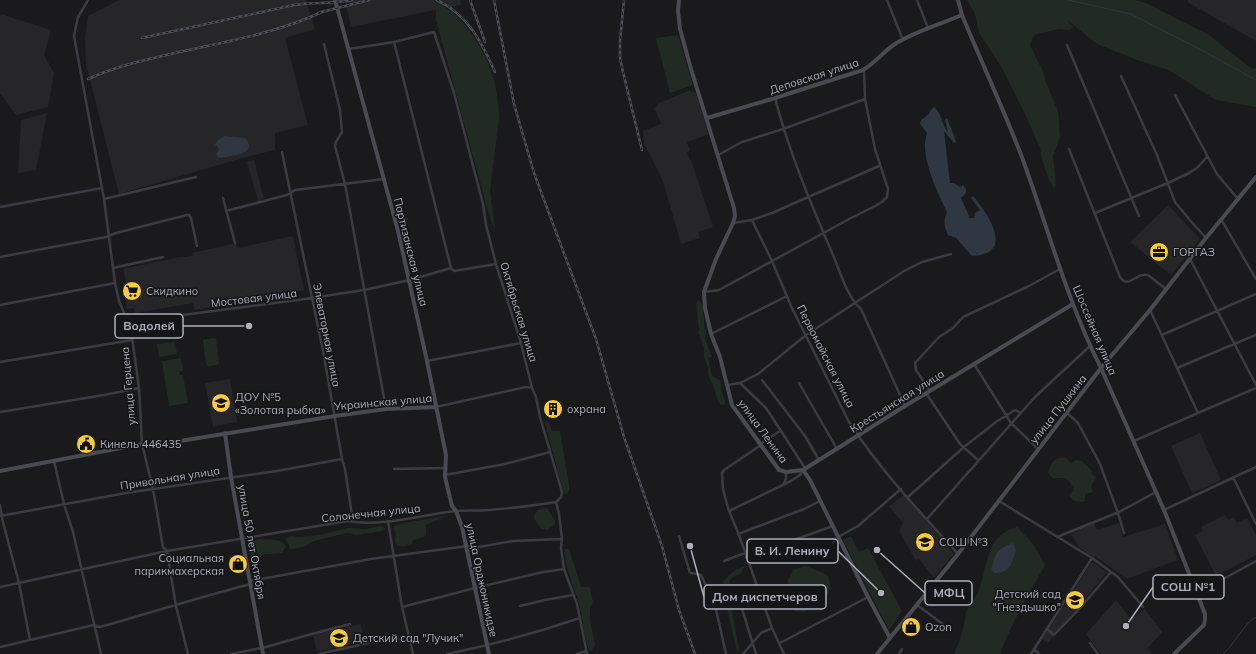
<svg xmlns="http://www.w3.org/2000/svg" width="1256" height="654" viewBox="0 0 1256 654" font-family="Mulish,sans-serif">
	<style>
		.built { fill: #262629 }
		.green { fill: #212b23 }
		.water { fill: #2f3742 }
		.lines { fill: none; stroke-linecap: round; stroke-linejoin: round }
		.stream { stroke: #2f3742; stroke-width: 1 }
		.street { stroke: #3b3b42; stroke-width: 2.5 }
		.secondary { stroke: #494a52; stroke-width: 4 }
		.rail-casing { stroke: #4e4f57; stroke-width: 2.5 }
		.rail { stroke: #151517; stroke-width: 1; stroke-dasharray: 3; stroke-linecap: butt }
		.labels { text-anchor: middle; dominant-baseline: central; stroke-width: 3; stroke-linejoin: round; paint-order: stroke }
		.street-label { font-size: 11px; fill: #acafbc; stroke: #151517 }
		.poi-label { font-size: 11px; fill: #acafbc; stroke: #151517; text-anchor: start }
		.leader { fill: none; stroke: #acafbc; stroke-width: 1.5 }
		.callout-dot { fill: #acafbc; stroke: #151517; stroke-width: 1.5 }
		.callout { fill: #151517; stroke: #acafbc; stroke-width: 1.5 }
		.callout-label { font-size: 12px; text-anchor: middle; font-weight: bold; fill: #acafbc }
	</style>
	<rect width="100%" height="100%" fill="#1a1a1c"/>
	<path class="built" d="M119 0H306L315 29 285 38 308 125 275 133V150L239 159 119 194 86 64 85 37 88 16Z
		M345 0H460L461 5 351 27Z
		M1188 0H1256V41L1187 2Z
		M1 14 51 30 44 55 54 73 48 107 16 115 5 100 0 94V17Z
		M690 90 696 93 708 133 707 135 687 142 690 151 687 152 690 160H691L713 227 698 232 700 238 681 244 663 181 644 143 643 131 661 124 655 109 657 104Z
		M47 113 36 170 18 173 21 120Z
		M254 160 264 199 258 201 247 162Z
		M1168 205 1200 239 1171 275 1130 242Z
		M293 236 304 290 251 302 222 306 220 297 211 300 212 307 195 310 193 303 135 313 134 308 127 309 123 283 126 282 123 269 180 257H186L193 255 192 253 236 243 238 248Z
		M230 379 237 422 213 427 205 383Z
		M1200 433 1221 480 1192 493 1171 446Z
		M904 495 954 554 934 578 919 559 916 561 899 531 903 523 889 506Z
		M1225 515 1228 520 1234 517 1237 523 1247 518 1256 535V555L1216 576 1195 535 1203 531 1201 527Z
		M1094 523 1097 530 1119 523 1123 537 1165 524 1178 560 1127 579 1095 556 1094 558 1079 547 1071 534Z
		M1092 562 1107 572 1048 643 1042 639Z
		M1116 600 1131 619 1145 609 1162 632 1148 648 1152 654H1101L1086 634Z
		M361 624 364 641 317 652 313 635Z"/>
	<path class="green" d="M967 0H1135L1146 3 1179 20 1209 35 1252 69 1256 68V107L1216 100 1169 70 1140 61 1097 44 1067 20 1073 27 1069 30 1058 29 1034 35 1030 45 1044 74 1045 80 1058 111 1060 137 1053 156 1056 185 1054 188 1049 180 1042 159 1040 147 1036 139 1026 116 1002 68 979 33 975 14Z
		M436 4C443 7 450 9 455 14 459 18 462 22 466 26 487 53 499 84 499 118L490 191 495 229 491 222 436 20Z
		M678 35 693 85 670 93 656 38Z
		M698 301H700L703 307V314L704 319V326L706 330 705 339 712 357 708 358 712 376 721 381V391L725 400V404L722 405 719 403 712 383 708 374V367L704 357V347L698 332 699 331 696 303Z
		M214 338 216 339 219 363 217 365 208 366 206 364 203 340Z
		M175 342 177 354 159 357 157 344Z
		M181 358 183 371H179L180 375H183L188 403 169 406 162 361Z
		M547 420 552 431H560L569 485V490L567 494H564L545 423Z
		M1058 458H1066L1071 463 1075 460 1082 461 1091 470 1092 474 1096 478 1091 486 1093 492 1085 494V501C1080 503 1072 502 1069 495L1074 490 1070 482 1066 478H1053L1048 473C1050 466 1051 462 1058 458Z
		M544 508H547L555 521 554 525 547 530 541 529 534 518 535 513 538 510Z
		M447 516 426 525V535L423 537 413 540 412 544 405 546H398L395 541 396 533 394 530V526L409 522Z
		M383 526 385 529 382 531 356 535 347 533 314 541 304 547 290 549 288 543 285 539 290 536 301 537 319 535 348 528 366 529 375 527Z
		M1017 527 1034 545 1045 565C1029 594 1012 622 1000 654H954C958 645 962 635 964 625 965 621 965 617 966 613 968 605 975 599 978 592 989 566 984 536 1017 527Z
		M851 536 859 552 868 548 902 611 889 630 843 540Z
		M261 539C269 540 282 538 286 546L282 553 270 554H264L254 563 252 562 248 542Z
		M565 549H568L570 552 581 587H590L593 602 590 607V620L595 645 592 651 589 650C584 636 583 622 580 607 575 587 564 569 565 549Z
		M745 566 741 573 733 577 730 580 729 591 739 651 737 652 724 595 723 582C729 574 735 569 745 566Z
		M806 566 823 573 829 577 830 588 826 599 818 605 805 612 794 611 788 596V580L793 570Z"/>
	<path class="water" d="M934 107C942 113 941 124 948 132L945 120 947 118 953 133 956 142 954 143 944 131 950 183H954L960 187 963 185 966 189V193L961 198 970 218H974L975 213 980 210 971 198 973 196C988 214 1016 254 972 256L956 238 948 235C944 226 943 222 947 212 938 194 925 166 925 145 925 141 926 137 927 133L920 124 921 120 929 114 930 111Z
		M224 136 245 138C260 155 228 156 218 158L216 154 219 150 217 146 215 145 217 141Z
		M1013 543 1016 550C1012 563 1010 573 994 573L991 570C993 565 993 561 995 557 998 548 1005 547 1013 543Z"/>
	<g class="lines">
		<path class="stream" d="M1068 0 1131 14 1205 52 1256 80
			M1223 654C1226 651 1230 648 1232 644 1240 635 1246 622 1256 617"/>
		<path class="street" d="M88 0 78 17 74 36 104 199 115 283 119 301 124 313 129 322 131 330 139 388 142 444 153 489 163 547 167 551 176 606 188 654
			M887 0 903 40
			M917 0 928 28
			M394 42 451 268
			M324 44 340 110 342 132 336 142 335 146 345 184 386 409
			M1067 45 1139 216
			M349 49 394 42 434 32 454 93 483 204 486 225 496 264 521 343 532 388 536 397 540 417 562 492 561 497 556 502 559 514 562 539 561 548 564 569 577 604 587 654
			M1121 76 1157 155 1175 202 1189 219 1206 238
			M1175 95 1217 174 1238 199
			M775 98C789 152 811 204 833 255 840 271 847 297 861 309L905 406
			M1069 149 1120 277C1129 290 1135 272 1148 275L1166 289
			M282 152 324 356 342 459 345 469 353 522
			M718 155 742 142 783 129 865 99
			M223 198 235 243
			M104 199 196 177
			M0 207 102 188
			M226 211 287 195 295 190 384 179
			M1095 213 1168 183 1189 173 1197 168 1207 157
			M1221 219 1256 279
			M752 220 772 261 791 306 849 422C880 470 920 512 958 554
			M733 223 752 220 772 213 879 166
			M0 257 106 237 116 233 187 215H189L191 218 197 246
			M1190 259 1256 385
			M113 268 163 257
			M704 292 719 290 851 218 875 206 882 202 887 197 888 189 875 149 865 99 864 70
			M0 305 115 283
			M1150 310 1198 413
			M129 322 298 300 364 290 410 280 451 268 454 271 496 264
			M711 334 787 296
			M1162 335 1256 294
			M427 361 521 343
			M0 362 132 340
			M974 364 1011 423 1038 449
			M1177 368 1256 335
			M762 380 805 436 819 460
			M740 383 766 408 805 468
			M799 383 837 449
			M727 385 740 383 758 374 806 335 904 271 922 262 951 254
			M930 391 916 370 915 363 939 337 953 328 963 317 1027 287 1060 269
			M926 393 960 444 978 460
			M436 407 526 387 532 388
			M0 412 104 395 139 388
			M1067 413 1078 423 1100 464 1118 513 1124 533
			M1134 441 1198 413 1256 388
			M760 444 780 431
			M761 445 724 470 722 473 723 489 728 508 739 535 772 628 784 654
			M54 461 64 504 73 532 101 654
			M394 469 445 468
			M445 475 505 464 550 452
			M1233 477 1256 524
			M783 485 786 479V472
			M908 497 964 447 996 422 1015 410 1021 413
			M999 501 1092 558 1118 577 1143 607
			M0 505 3 522 19 583 30 640
			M1164 510 1256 467
			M729 511 791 481 800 475 803 470
			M0 516 126 493 277 471 342 459
			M927 519 1035 397 1090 346
			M388 521 402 607 413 654
			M738 534 804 509 820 501
			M679 536 690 573 697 574 701 575 715 605 726 654
			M838 537 858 526 901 489
			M1057 537 1119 512 1156 492
			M746 557 833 526
			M724 561 745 553
			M250 581 371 559 467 546 473 548 513 541 562 539
			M0 587 167 551 348 521C382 527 421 515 455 511 466 510 477 511 489 510 511 508 534 506 556 502
			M1198 597 1225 578 1256 561
			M739 599 756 654
			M917 605 944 625
			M520 606 545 600 573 595
			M402 607 475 588 543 572 564 569
			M1047 629 1054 635 1081 607 1111 572
			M780 643 868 597
			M1090 643 1098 654
			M0 647 94 625 100 627C150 613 200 597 251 584
			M1034 649 1039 654
			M231 654 266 647 308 635 350 624
			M319 654 377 641 409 638
			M447 654C492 645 536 633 580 618
			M577 654 586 651
			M743 654 761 633 772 628
			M899 654 902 649
			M1031 654 1092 558"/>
		<path class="secondary" d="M335 0 398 231 427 361 446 455 445 477 452 506 456 511 462 527 489 654
			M679 0 678 11 680 29 691 69 734 208 735 216 733 223 716 259 704 292 705 308 711 334 720 357 732 405 779 470 786 472 803 470 905 406 1073 304
			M958 0 962 15C981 61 1002 106 1020 152 1047 224 1066 299 1101 368L1164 510 1205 614V619L1204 625 1174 654
			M707 118 775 98 863 70C875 63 884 51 895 44 914 32 941 24 962 15
			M225 433 231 477 263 654
			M803 470 810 480 868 597 890 638
			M0 471 142 444 149 446 335 416 386 409 436 407
			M877 654 958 554 1101 368 1150 310 1206 238 1256 177"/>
		<g class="rail-casing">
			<path id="rail" d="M437 0C468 15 481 41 495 72
				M470 0 485 42
				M494 0 514 104 534 173 596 339 624 437 662 546 679 610 695 654
				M624 0 620 41V58L623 72 642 150
				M318 13 369 0
				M142 38 294 5C313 2 333 4 352 0
				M88 79C116 66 145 60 175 53 225 42 278 33 324 11"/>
		</g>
		<use href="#rail" class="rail"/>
	</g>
	<defs>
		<g id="office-disc" transform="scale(1)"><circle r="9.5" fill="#facc34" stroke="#151517"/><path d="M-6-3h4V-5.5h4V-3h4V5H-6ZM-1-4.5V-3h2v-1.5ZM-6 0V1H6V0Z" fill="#111"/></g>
		<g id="supermarket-disc" transform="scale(1)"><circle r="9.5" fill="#facc34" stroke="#151517"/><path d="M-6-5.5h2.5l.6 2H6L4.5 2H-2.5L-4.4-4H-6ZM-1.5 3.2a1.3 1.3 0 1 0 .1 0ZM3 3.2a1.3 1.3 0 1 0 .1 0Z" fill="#111"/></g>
		<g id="school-disc" transform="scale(1)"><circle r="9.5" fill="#facc34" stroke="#151517"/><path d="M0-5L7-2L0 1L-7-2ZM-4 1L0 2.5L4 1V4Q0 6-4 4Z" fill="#111"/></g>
		<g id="building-disc" transform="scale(1)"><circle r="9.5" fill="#facc34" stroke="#151517"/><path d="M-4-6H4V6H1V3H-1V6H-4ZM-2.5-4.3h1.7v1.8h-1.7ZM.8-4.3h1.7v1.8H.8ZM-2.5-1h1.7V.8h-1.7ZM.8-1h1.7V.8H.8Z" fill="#111"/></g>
		<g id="civic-disc" transform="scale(1)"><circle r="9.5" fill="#facc34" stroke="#151517"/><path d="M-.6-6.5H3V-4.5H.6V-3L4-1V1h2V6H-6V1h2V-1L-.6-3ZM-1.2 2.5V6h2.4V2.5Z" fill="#111"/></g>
		<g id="shop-disc" transform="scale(1)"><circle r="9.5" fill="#facc34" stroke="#151517"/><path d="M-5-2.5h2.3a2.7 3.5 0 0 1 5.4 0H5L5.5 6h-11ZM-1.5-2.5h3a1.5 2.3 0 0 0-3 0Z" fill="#111"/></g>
	</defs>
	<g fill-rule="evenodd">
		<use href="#office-disc" x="1159" y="252"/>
		<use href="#supermarket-disc" x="132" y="291"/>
		<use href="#school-disc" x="221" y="403"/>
		<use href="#building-disc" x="553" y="409"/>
		<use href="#civic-disc" x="86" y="444"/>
		<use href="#school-disc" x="925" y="542"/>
		<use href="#shop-disc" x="238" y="564"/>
		<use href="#school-disc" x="1075" y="600"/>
		<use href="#shop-disc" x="911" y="627"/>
		<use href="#school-disc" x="339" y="638"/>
	</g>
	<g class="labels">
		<g class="street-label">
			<text transform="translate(814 76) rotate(-18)">Деповская улица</text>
			<text transform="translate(411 252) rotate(76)">Партизанская улица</text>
			<text transform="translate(254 298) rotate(-7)">Мостовая улица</text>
			<text transform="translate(519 312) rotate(73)">Октябрьская улица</text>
			<text transform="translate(1095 330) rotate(67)">Шоссейная улица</text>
			<text transform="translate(327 335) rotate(79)">Элеваторная улица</text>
			<text transform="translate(826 356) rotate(63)">Первомайская улица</text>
			<text transform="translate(128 386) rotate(-95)">улица Герцена</text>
			<text transform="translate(897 401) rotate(-32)">Крестьянская улица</text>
			<text transform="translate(383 402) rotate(-5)">Украинская улица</text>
			<text transform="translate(1058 409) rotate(-52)">улица Пушкина</text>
			<text transform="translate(763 431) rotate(54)">улица Ленина</text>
			<text transform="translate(170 478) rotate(-9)">Привольная улица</text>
			<text transform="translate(371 513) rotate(-6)">Солонечная улица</text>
			<text transform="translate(252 542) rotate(80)">улица 50 лет Октября</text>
			<text transform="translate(482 580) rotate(78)">улица Орджоникидзе</text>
		</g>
		<g class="poi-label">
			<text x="1173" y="252">ГОРГАЗ</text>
			<text x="146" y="291">Скидкино</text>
			<text x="235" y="397">ДОУ №5<tspan x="235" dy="13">«Золотая рыбка»</tspan></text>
			<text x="567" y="409">охрана</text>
			<text x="100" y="444">Кинель 446435</text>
			<text x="939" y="542">СОШ №3</text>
			<text x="224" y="558" text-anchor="end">Социальная<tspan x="224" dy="13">парикмахерская</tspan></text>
			<text x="1061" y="594" text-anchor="end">Детский сад<tspan x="1061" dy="13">"Гнездышко"</tspan></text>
			<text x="925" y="627">Ozon</text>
			<text x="353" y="638">Детский сад "Лучик"</text>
		</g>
	</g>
	<path class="leader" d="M249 326L183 326M881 593L838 551M1126 626L1153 587M877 550L925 593M690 546L704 597"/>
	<g class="callout-dot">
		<circle cx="249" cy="326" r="4"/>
		<circle cx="881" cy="593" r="4"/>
		<circle cx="1126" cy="626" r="4"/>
		<circle cx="877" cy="550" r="4"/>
		<circle cx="690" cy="546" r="4"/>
	</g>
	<g class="callout">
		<rect x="115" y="314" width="68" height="24" rx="4"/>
		<rect x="747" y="539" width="91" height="24" rx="4"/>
		<rect x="1153" y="575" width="71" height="24" rx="4"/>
		<rect x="925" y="581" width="47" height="24" rx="4"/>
		<rect x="704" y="585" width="122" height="24" rx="4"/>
	</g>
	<g class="callout-label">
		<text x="149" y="330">Водолей</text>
		<text x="792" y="555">В. И. Ленину</text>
		<text x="1188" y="591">СОШ №1</text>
		<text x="949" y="597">МФЦ</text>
		<text x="765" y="601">Дом диспетчеров</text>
	</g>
</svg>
